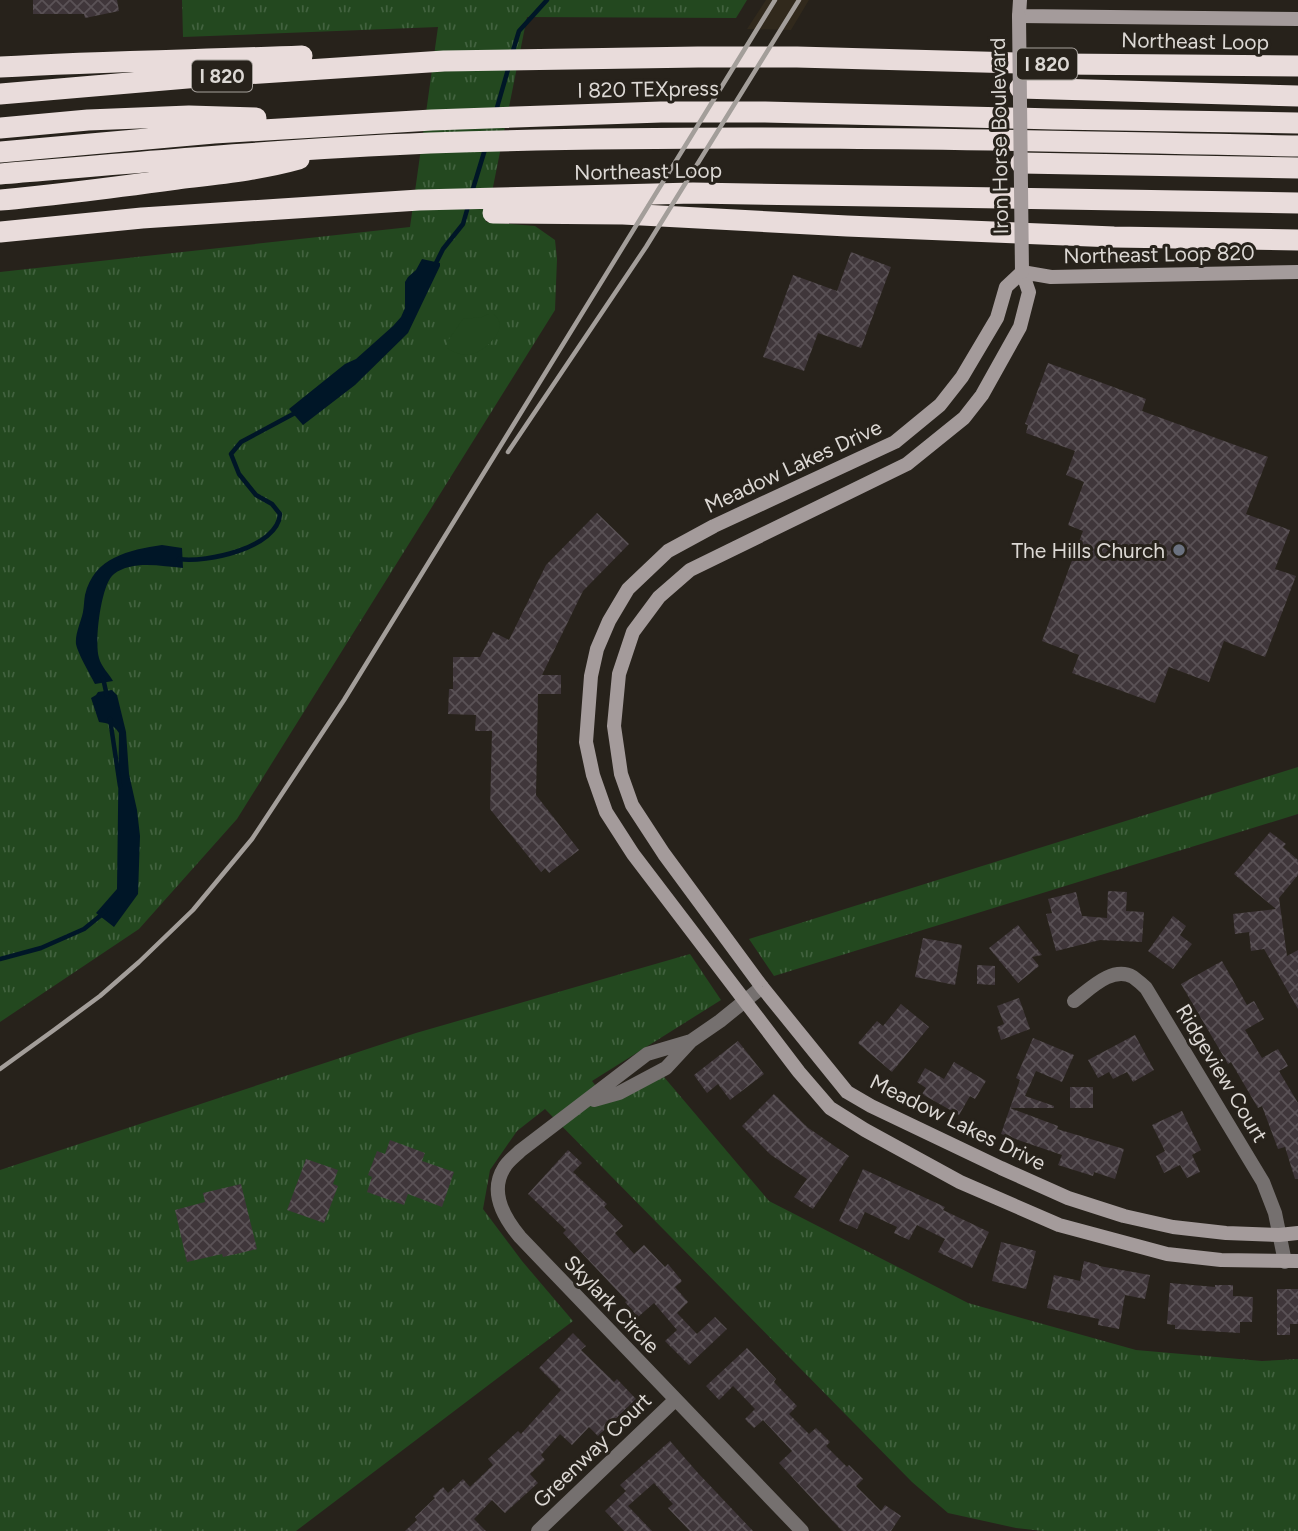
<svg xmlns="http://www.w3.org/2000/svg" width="1298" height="1531" viewBox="0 0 1298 1531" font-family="Figtree,sans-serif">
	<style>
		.built { fill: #31291c }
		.grass { fill: url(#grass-tufts) }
		.park { fill: #23481f }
		.water { fill: #001627 }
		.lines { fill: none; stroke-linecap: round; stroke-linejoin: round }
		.stream { stroke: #001627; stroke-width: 4.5 }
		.building { fill: url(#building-cross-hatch) }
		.street { stroke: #75706f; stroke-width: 14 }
		.secondary { stroke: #a49b9b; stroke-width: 14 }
		.highway { stroke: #e9dcdb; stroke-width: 21 }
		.rail { stroke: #a39e9a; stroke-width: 4.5 }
		.secondary-bridge { stroke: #a49b9b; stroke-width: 14 }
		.worship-dot { fill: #6b7280; stroke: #27221b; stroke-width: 2.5 }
		.labels { text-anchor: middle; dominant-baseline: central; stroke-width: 6; stroke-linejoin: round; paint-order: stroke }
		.shield { fill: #27221b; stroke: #a6a19c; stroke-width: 2 }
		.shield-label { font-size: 19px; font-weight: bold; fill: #dcd8d4 }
		.street-label { font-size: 21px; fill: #dcd8d4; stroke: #27221b }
		.poi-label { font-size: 21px; fill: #dcd8d4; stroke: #27221b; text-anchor: end }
	</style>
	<defs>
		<pattern id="grass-tufts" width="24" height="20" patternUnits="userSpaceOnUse" patternTransform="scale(1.75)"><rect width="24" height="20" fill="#23481f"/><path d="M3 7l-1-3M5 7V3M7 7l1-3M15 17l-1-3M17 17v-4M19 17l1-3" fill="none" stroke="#42623f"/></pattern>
		<pattern id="building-cross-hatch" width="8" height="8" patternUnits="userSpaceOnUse" patternTransform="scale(1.75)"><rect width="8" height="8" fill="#3f363a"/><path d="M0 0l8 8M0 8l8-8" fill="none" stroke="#5a5256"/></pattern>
	</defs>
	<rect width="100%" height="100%" fill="#27221b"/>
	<path class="built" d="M766 0H809L791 30 747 29Z"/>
	<path class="grass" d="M182 0H747L736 18 527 17 486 222 535 226 555 240 557 259 555 310 237 819 139 929 0 1022V272L410 227 438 27 183 37Z
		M1298 767V814L774 976 749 939Z
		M690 954 721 1000 592 1081 609 1103 664 1077 769 1201 968 1303 1136 1350 1262 1361 1298 1359V1531H1043L1016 1528 948 1513 912 1482 545 1109 517 1131 490 1170 483 1209 522 1261 573 1321 296 1531H0V1170L416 1033Z"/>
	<path class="park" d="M489 314H493C513 327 483 354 468 355 460 355 453 352 447 348V342L463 319 482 317Z"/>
	<path class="water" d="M422 259 440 263V266L408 333 355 385 303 425 289 409 345 364 356 359 393 326 401 317 405 308V282L408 277 416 270Z
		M162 545 182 548 183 568C161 566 132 560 114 574 101 583 94 643 99 658 101 666 109 674 113 681L95 684C90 674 78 654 76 644 75 633 81 622 83 612 84 606 84 601 85 595 94 557 129 550 162 545Z
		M112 690 117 695 126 732 129 774 137 810 140 836 138 894 114 927 96 913 117 889 119 733C114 725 108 723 99 722L91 698 96 695 98 692Z"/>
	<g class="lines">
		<path class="stream" d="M512 54 519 31 547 0
			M496 111 509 66
			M472 192 486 146
			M435 265 443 249 463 224 469 203
			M179 559C206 563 278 548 280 514L272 504 256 495 239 474 231 454 241 442 295 413
			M103 678 107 696
			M110 719 120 786
			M0 959 41 948 84 929 105 912"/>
	</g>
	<path class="building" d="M33 0H117L119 11 85 18 84 14H33Z
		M851 252 891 267 861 348 818 333 804 371 763 357 793 275 837 291Z
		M1048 363 1146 399 1142 411 1268 457 1246 514 1290 530 1275 569 1296 576 1265 657 1224 641 1209 682 1169 667 1155 703 1072 673 1079 655 1042 641 1083 531 1068 525 1084 482 1066 475 1075 451 1026 433 1028 425 1025 424Z
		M597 513 629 544 583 591 542 675H561V694H538L536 795 579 850 549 873 545 868 541 872 490 809 492 731H475L476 715 448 714 449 689H453V657H480L493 632 509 640 546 565Z
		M1270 832 1286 844 1283 847 1298 860V875L1279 898 1287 956 1298 950V1009L1264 949 1251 951 1249 932 1235 934 1233 914 1276 909 1234 874Z
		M1108 891 1127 892 1126 911 1144 912 1142 942 1100 940 1056 951 1046 914 1052 913 1048 899 1076 892 1082 916 1107 918Z
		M1173 916 1186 926 1180 935 1192 944 1173 969 1148 951Z
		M1018 925 1042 955 1032 957 1039 966 1018 983 989 948Z
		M923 938 962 945 955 985 915 977Z
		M1222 961 1247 1005 1254 1001 1264 1019 1245 1030 1262 1058 1278 1049 1288 1066 1279 1071 1298 1103V1179H1295L1285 1147 1278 1149 1262 1106 1258 1108 1231 1062 1228 1064 1181 984Z
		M977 965 995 966V985L977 984Z
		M1019 998 1030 1029 1001 1040 997 1027 1004 1024 997 1006Z
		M901 1004 929 1027 892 1072 858 1043 877 1021 883 1026Z
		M1135 1035 1154 1070 1133 1082 1127 1072 1113 1079 1109 1072 1098 1078 1088 1060Z
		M1033 1038 1074 1055 1062 1082 1036 1071 1025 1096 1054 1106V1108H1010L1020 1080 1016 1078Z
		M738 1041 764 1074 730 1100 718 1084 707 1093 694 1075Z
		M954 1062 986 1081 975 1099 970 1096 959 1115 922 1094 926 1088 917 1082 925 1068 944 1079Z
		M1070 1087H1093V1108H1070Z
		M774 1094 807 1127 849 1156 813 1209 794 1197 807 1179 771 1155 742 1126Z
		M1010 1108 1058 1126 1057 1129 1124 1149 1115 1179 1094 1172 1093 1176 1058 1165 1062 1155 1001 1134Z
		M1182 1111 1201 1150 1192 1155 1200 1172 1187 1178 1180 1165 1164 1173 1156 1156 1165 1151 1152 1125Z
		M390 1140 425 1153 422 1161 454 1172 442 1207 408 1194 404 1205 367 1192 372 1177 368 1175 377 1151 385 1154Z
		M568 1150 582 1163 573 1172 607 1204 604 1207 623 1226 615 1233 634 1254 644 1245 665 1267 668 1264 682 1281 675 1287 688 1302 677 1313 697 1334 715 1317 727 1329 689 1365 665 1341 677 1330 654 1303 638 1317 625 1302 627 1301 563 1233 566 1230 528 1194Z
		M306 1159 338 1170 333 1184 338 1186 324 1223 287 1210Z
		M863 1169 945 1207 943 1210 989 1232 972 1268 938 1252 945 1239 917 1225 909 1240 894 1233 897 1227 865 1212 857 1229 839 1221Z
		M241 1184 257 1249 223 1257 222 1254 187 1262 175 1210 205 1202 203 1193Z
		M1001 1242 1036 1251 1026 1289 992 1281Z
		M1084 1261 1099 1265V1266L1150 1275 1145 1299 1125 1295 1119 1329 1098 1325 1099 1319 1047 1308 1054 1275 1080 1281Z
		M1170 1283 1215 1287V1285H1233V1296L1253 1297 1252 1322H1240V1333L1175 1329V1325L1167 1324Z
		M1277 1289H1298V1324H1290V1335H1277Z
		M573 1333 586 1346 581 1350 614 1382 617 1379 636 1399 598 1436 589 1427 572 1445 560 1434 541 1455 545 1460 530 1474 538 1483 505 1513 492 1500 474 1519 486 1531H405L417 1520 415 1517 435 1498 433 1496 443 1487 448 1493 463 1479 470 1487 493 1465 488 1459 518 1431 521 1434 561 1390 539 1368Z
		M747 1348 776 1379 774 1382 797 1406 789 1414 809 1434 816 1428 830 1442 826 1446 847 1467 849 1465 863 1479 856 1486 881 1511 885 1505 901 1516 891 1531H842L779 1463 792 1451 763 1420 754 1428 745 1419 755 1409 733 1386 719 1400 706 1386Z
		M670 1441 698 1473 753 1531H690L668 1508 673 1504 654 1483 628 1506 652 1531H624L605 1511 626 1491 620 1485Z"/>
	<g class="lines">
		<path class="street" d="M1074 1001C1089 990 1112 965 1133 977 1137 980 1142 984 1146 988L1263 1182 1275 1213 1285 1262
			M691 1041 647 1054 520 1151C515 1156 507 1162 504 1168 489 1192 504 1218 520 1237L802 1531
			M594 1100 619 1093 666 1068 691 1041 720 1021 762 987
			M538 1531 675 1400"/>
		<path class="secondary" d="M1020 0 1019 16 1298 19
			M1022 272 1006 287 997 318 962 377 940 405 895 442 714 526 668 551 628 589 609 621 597 649 591 676 586 742 593 775 606 812 633 854 799 1072 830 1108 865 1130 960 1182 1059 1225 1167 1254 1221 1260 1298 1261
			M1022 272 1029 292 1020 327 982 395 964 418 907 464 690 570 659 597 633 632 619 674 614 726 621 774 632 805 664 854 762 987 847 1092 871 1106 1001 1168 1068 1198 1124 1216 1173 1227 1226 1233 1279 1235 1298 1233
			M1022 272 1051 277 1298 272"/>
		<path class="highway" d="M0 67C101 61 201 60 302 56
			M1020 88 1298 96
			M0 94 199 77 444 61 698 57H797L1059 64 1298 66
			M0 128 88 120 189 116 256 118
			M0 152 214 133 432 120 661 112H765L1053 119 1298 123
			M1021 163 1298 168
			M0 174C143 162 286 149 430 143 719 133 1009 140 1298 146
			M0 200C59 195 118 187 177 179 218 174 260 170 299 159
			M493 213 623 214 847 226 1114 237 1298 240
			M0 232 142 218 419 200 693 193 1298 203"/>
		<path class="rail" d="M508 452 646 247 799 0
			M0 1069 54 1030 100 996 139 962 193 910 252 839 344 700 775 0"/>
		<path class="secondary-bridge" d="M1019 16 1022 272"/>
	</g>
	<circle class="worship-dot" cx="1179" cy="550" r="7"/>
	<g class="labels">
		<g class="shield">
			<rect x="1017" y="48.5" width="60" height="31" rx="5"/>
			<rect x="192" y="60.5" width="60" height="31" rx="5"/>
		</g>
		<g class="shield-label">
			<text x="1047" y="64">I 820</text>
			<text x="222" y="76">I 820</text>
		</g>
		<g class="street-label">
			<text transform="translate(1195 41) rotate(1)">Northeast Loop</text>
			<text transform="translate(648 89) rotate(-1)">I 820 TEXpress</text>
			<text transform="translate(999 136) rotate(-91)">Iron Horse Boulevard</text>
			<text transform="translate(648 171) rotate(-1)">Northeast Loop</text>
			<text transform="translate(1159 254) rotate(-1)">Northeast Loop 820</text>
			<text transform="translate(793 466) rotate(-25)">Meadow Lakes Drive</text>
			<text transform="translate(1222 1073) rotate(59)">Ridgeview Court</text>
			<text transform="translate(958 1122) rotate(26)">Meadow Lakes Drive</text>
			<text transform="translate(612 1304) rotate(46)">Skylark Circle</text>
			<text transform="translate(592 1450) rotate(-44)">Greenway Court</text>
		</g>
		<g class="poi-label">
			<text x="1165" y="550">The Hills Church</text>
		</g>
	</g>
</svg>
